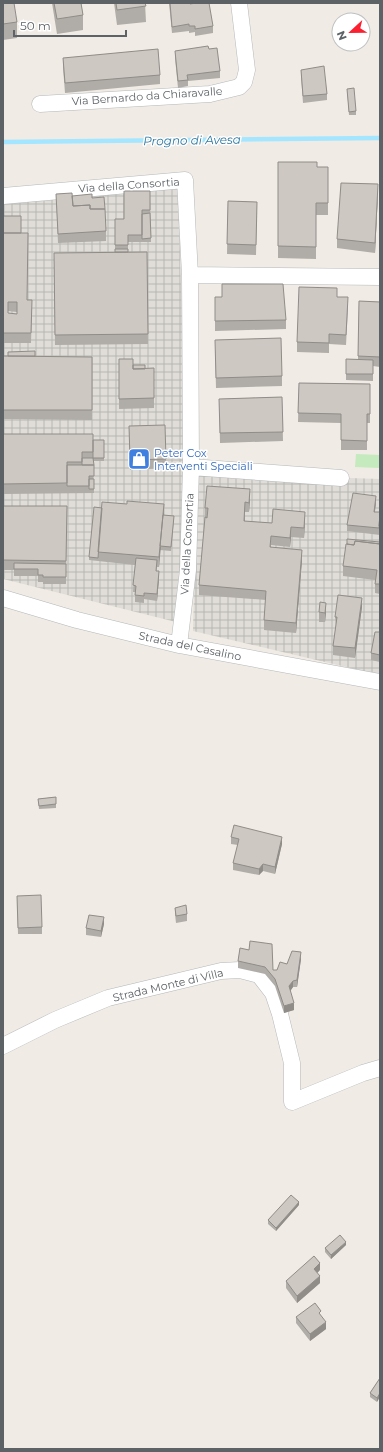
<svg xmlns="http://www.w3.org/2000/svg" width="383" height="1452" viewBox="0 0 383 1452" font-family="Montserrat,sans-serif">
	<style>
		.industrial { fill: url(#industrial-grid) }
		.park { fill: #c4eabd }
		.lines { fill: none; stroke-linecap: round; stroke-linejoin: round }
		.stream { stroke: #a4e6ff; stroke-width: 4.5 }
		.street-casing { stroke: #b4b8bc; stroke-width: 17 }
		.street { stroke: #fff; stroke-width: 16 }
		.wall { fill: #b0aca7; fill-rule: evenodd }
		.shaded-wall { fill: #908c88 }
		.building { fill: #cdc8c2; stroke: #908c88; fill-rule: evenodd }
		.labels { text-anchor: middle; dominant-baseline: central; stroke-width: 3; stroke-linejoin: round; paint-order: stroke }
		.street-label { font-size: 11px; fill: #5c6266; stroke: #fff }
		.shop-label { font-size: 11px; fill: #366cbe; stroke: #fff; text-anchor: start }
		.water-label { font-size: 12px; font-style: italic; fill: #3078a0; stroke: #fff }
	</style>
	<defs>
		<pattern id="industrial-grid" width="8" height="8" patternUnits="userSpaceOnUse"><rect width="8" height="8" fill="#e0ddd8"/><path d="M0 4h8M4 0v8" fill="none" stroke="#b9b7b3"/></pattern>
	</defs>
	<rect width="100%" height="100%" fill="#f0ebe4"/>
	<path class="industrial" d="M178 184 185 424 180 623 3 579V191Z
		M197 473 380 479V675L193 631Z"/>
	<path class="park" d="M356 454 380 455V468L355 467Z"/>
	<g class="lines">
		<path class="stream" d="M3 142 380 138"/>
		<g class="street-casing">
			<path id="street" d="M40 104 210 94 239 87 244 82 247 70 239 3
				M3 196 185 180 190 275 191 467 188 570 179 645
				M190 275 380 277
				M191 467 341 478
				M3 598 77 620 179 645 380 682
				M3 1046 55 1020 108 998 221 971 240 970 259 975 273 993 280 1014 292 1063V1102L363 1073 380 1068"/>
		</g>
		<use href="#street" class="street"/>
	</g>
	<path class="wall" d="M3 3 17 22V38L3 40Z
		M52 3H81L83 15V30L57 34Z
		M114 3H145L146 22 117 25Z
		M169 3H189L213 26V33L195 36V32L189 33V31L172 33Z
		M209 49 220 71V78L188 81V86L178 88 175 58V51Z
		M63 58 160 75V84L65 93 63 67Z
		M301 70 327 94V100L303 103 301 76Z
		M347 89 356 111V115H349Z
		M278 162 317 167H328V215H316V259L278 258Z
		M150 191 151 242H128V252H147L148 344 55 345 54 253 115 252V219H124Z
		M378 193 375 253 337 248V239Z
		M56 194 92 198 106 231V241L58 243Z
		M228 201 257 202 256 255 227 254Z
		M3 216 21 233 27 300 32 310 31 343H3ZM8 311 17 312V314L8 313Z
		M215 297 286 320V329L215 331Z
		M337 297 348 307 346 345 329 344V353L297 352V342Z
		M359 301 380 302V367L373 366V381L346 380V359H358Z
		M215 350 282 376V386L216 388Z
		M3 356 92 357V420L3 419Z
		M119 359 133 365 145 369 154 368V408L119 409Z
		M299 383 370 384V423H367V450H341V423L298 422Z
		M282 397 283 441 220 443 219 399Z
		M129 426 166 459V468L130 470Z
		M3 434 93 440H104V461H93L94 493 3 494Z
		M250 499 249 512H245V521L272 523 305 521 304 538 291 537 290 547 271 545V547L302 560 296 633 264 630V620L266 600 199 595V585L205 518V508Z
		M376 502 375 512H380V535L347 531V525Z
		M3 506H67L66 584H43V582H38V576H14V570H3Z
		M164 515 174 519 171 551 160 550 159 567H157L156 571 159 578 157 601 144 599V603L135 602V592H133L135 565 89 560V557Z
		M380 542V594L375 593V580L343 576V566Z
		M362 607 355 658 333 655V646L336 626 335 617Z
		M319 612H326L325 622H319Z
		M380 632V662L371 660V653Z
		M56 797V808L39 809 38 799Z
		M231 837 282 844 275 874 263 871 259 875 233 870V863L238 845 231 844Z
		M17 896 42 927V934H18Z
		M175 908 187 914V921L176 923 175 914Z
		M104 924 101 937 86 935V928Z
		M240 948 273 970H277L287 964 301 959 297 987H293L290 991 294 1010 284 1013 275 986 265 974 238 968V961Z
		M299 1205 276 1231 268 1224V1220Z
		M346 1245 331 1259 325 1252V1248Z
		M320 1270 317 1273 320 1283 297 1303 286 1288V1281Z
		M321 1316 326 1329 310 1341 296 1323V1317Z
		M380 1378 377 1402 370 1397V1393Z"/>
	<path class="shaded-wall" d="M378 184V193L375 253V243Z
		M250 489V499L249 512V503Z
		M376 496V502L374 519V512Z
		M245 502V512L244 531V521Z
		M164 504V514L159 567V557Z
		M305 512V521L304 538V528Z
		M291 527V537L290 547V538Z
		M302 550V560L296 633V623Z
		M159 571V578L157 601V594Z
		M362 598V607L355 658V648Z
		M326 603V612L325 622V613Z
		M282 837V844L275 874V867Z
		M263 864V871L259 875V869Z
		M104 917V924L101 937V931Z
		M301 952V959L297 987V980Z
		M293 981V987L289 993V986Z
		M294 1003V1010L284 1013V1006Z
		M299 1202V1205L276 1231V1228Z
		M346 1242V1245L331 1259V1255Z
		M320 1263V1270L314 1276V1269Z
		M320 1276V1283L297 1303V1296Z
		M326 1322V1329L310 1341V1334Z
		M380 1393V1397L377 1402V1398Z"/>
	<path class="building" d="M3 3H14L17 22 3 24Z
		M54 3H81L83 15 57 19Z
		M116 3H145L146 6 117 10Z
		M170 3H189L190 4 196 3H209L213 26 195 29V26H189V24L172 27Z
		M208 46 209 49 217 48 220 71 187 75 188 80 178 81 175 51Z
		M158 49 160 75 65 83 63 58Z
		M324 66 327 94 303 96 301 70Z
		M354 88 356 111 349 112 347 89Z
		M278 162H317V167H328V203H316V247L278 246Z
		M341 183 378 184 375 243 337 239Z
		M124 191H150V210H142V235H128V245H115V219H124Z
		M72 193 73 206 90 205V209H105L106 231 58 234 56 194Z
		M92 194V198L104 197 105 209H90V205L73 206 72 196Z
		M228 201 257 202 256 245 227 244Z
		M150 213 151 238 142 239V214Z
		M3 216H21V233H3Z
		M3 233H28L27 300H32L31 333H3ZM8 302H17V314L8 313Z
		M115 249H128V252H115Z
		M147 252 148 334 55 335 54 253Z
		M222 284H283L286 320 215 321V297H222Z
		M299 287 337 288V297H348L346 335 329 334V343L297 342Z
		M359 301 380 302V357L358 356Z
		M281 338 282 376 216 378 215 340Z
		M35 351V356H8V352Z
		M3 356 92 357V410H3Z
		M119 359H133V369L154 368V398L119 399Z
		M346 359 373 360V374H346Z
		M133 365H145V369H133Z
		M299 383 370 384V414H367V441L341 440V414L298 413Z
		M282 397 283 432 220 433 219 399Z
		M165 425 166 459 130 460 129 426Z
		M3 434H93V452H82V462H67V483L3 484Z
		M93 440H104V458H93Z
		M82 458H93L94 465H82Z
		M67 465H94V476H89V486H67Z
		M89 479H94V489H89Z
		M207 486 250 489 249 503 245 502 244 521 272 523 273 509 305 512 304 528 291 527 290 538 271 536 270 547 302 550 296 623 264 620 266 591 199 585 205 517 207 518 208 508H205Z
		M353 493 376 496 374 512H380L379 528 347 525Z
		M127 501 164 504 159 557 98 552 102 502 127 504Z
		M3 506H67L66 561 3 560Z
		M94 507 102 508 98 558 89 557Z
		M163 515 174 516 171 547 160 546Z
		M380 515V526H379Z
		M347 539 380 542V544L355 541 354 545 347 544Z
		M355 541 380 544V584H375L377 570 343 566 346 544 354 545Z
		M136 558 157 560 156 571H159L157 594 144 593V596L135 595 136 586 133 585Z
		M14 563 66 564V577H43V575H38V569H14Z
		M338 595 362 598 355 648 333 646 337 617H335Z
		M320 602 326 603 325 613 319 612Z
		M375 632H380V655L371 653Z
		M56 797V804L39 806 38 799Z
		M234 825 282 837 275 867 263 864 259 869 233 863 239 839 231 837Z
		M41 895 42 927 18 928 17 896Z
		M186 905 187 914 176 916 175 908Z
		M89 915 104 917 101 931 86 928Z
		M250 941 272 944 273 970H277L280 962 287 964 292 951 301 952 297 980 293 981 289 986 294 1003 284 1006 275 979 265 967 238 961 240 948 249 950Z
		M291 1195 299 1202 276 1228 268 1220Z
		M340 1235 346 1242 331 1255 325 1248Z
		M314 1256 320 1263 314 1269 320 1276 297 1296 286 1281Z
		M315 1303 321 1311 319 1313 326 1322 310 1334 296 1317Z
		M380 1378V1393L377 1398 370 1393Z"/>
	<defs>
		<g id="shop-square" transform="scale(1.15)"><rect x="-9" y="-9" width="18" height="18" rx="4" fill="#3f7fe0" stroke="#fff"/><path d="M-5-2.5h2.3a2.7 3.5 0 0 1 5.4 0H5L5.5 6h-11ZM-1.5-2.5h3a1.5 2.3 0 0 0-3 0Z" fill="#fff"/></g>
	</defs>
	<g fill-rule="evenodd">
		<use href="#shop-square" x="139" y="459"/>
	</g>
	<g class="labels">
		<g class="street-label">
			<text transform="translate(147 96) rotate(-4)">Via Bernardo da Chiaravalle</text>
			<text transform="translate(129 185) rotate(-4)">Via della Consortia</text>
			<text transform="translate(187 544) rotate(-87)">Via della Consortia</text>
			<text transform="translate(190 646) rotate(12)">Strada del Casalino</text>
			<text transform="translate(168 985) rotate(-13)">Strada Monte di Villa</text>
		</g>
		<g class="shop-label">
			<text x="154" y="453">Peter Cox<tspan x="154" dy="13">Interventi Speciali</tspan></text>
		</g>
		<g class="water-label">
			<text transform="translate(192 140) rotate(-1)">Progno di Avesa</text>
		</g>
	</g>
	<rect width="383" height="1452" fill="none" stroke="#5c6266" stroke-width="8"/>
	<g transform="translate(351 32) rotate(248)"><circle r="19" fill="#ffffff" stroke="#bec0c2"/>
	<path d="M0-3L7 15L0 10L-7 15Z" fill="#fb1f30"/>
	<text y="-6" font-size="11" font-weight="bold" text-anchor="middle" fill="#5c6266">N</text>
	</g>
	<path d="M14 30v6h112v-6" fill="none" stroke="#5c6266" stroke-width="2"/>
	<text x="20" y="30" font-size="12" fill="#5c6266" stroke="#ffffff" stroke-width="3" paint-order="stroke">50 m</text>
</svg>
